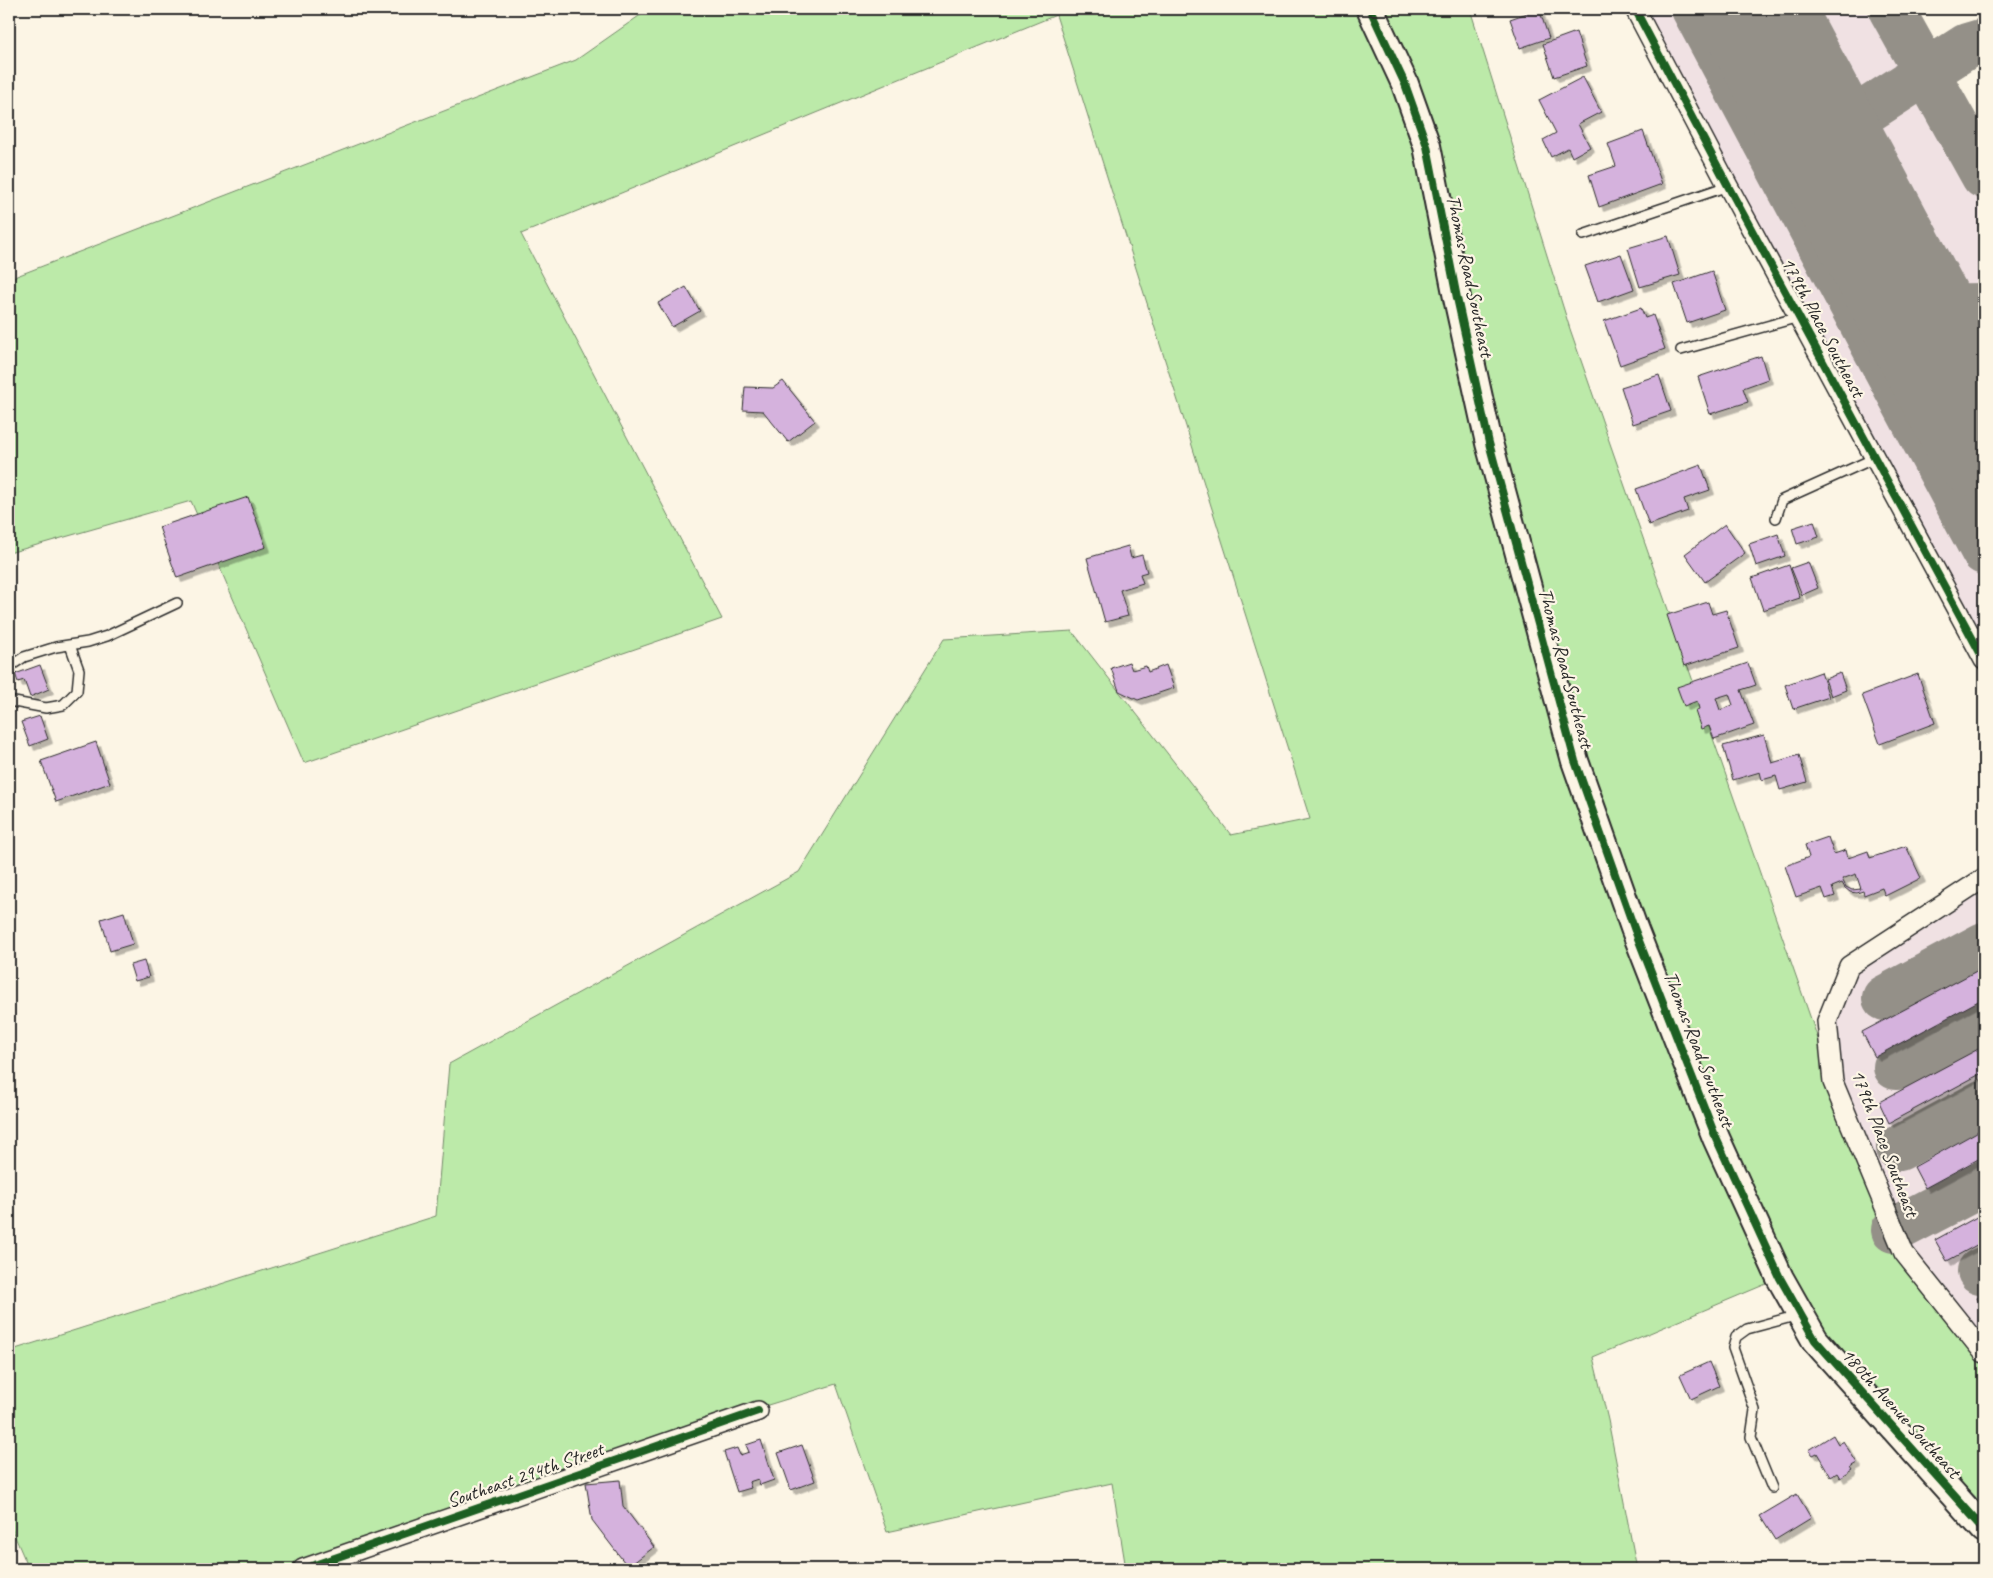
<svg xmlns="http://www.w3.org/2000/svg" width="1993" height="1578" viewBox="0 0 1993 1578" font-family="Caveat,sans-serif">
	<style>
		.built { fill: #f0e1e3 }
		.green { fill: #bceaa9; stroke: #748a6a }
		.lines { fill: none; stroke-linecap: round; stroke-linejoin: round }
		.taxiway { stroke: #949088; stroke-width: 46 }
		.runway { stroke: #949088; stroke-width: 116 }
		.building { fill: #d5b2dd; stroke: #2b2b2b; fill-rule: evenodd; filter: url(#shadow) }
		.lane-casing { stroke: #2b2b2b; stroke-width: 12 }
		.street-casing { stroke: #2b2b2b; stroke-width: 22 }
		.secondary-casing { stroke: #2b2b2b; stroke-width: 30 }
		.lane { stroke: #fcf5e5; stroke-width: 9 }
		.street { stroke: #fcf5e5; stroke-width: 19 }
		.secondary { stroke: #fcf5e5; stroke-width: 26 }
		.cycleway-casing { stroke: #fcf5e5; stroke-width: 11 }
		.cycleway { stroke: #1b5e20; stroke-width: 8 }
		.labels { text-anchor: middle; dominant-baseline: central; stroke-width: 4.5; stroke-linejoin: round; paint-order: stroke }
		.street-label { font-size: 20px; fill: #2b2b2b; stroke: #fcf5e5 }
	</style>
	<defs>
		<filter id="shadow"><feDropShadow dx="4.5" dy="4.5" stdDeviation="0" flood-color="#0004"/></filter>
	</defs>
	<rect width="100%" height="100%" fill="#fcf5e5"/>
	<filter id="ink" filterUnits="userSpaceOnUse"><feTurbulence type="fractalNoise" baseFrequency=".02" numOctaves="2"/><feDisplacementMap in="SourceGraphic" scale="10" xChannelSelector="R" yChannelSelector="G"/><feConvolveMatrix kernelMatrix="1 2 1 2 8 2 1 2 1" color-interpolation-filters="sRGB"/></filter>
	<g filter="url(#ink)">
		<path class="built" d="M1632 9H1883L1984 195V660Z
			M1984 878V1353L1904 1253 1833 1082 1827 1021 1849 966Z"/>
		<path class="green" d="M649 9H1470L1570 329 1833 1082 1904 1253 1984 1353V1506L1825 1340 1785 1276 1593 1357 1608 1420 1637 1569H1126L1112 1483 887 1532 836 1384 742 1413 291 1569H29L9 1523V1351L436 1216 449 1064 799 872 944 639 1072 631 1231 835 1310 819 1056 15 521 234 722 619 304 763 191 501 9 553V279L576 60Z"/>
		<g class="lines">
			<path class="taxiway" d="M1694 9 1984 552
				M1891 9 1984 176
				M1777 164 1823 139 1967 46 1984 41
				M1913 307 1984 306
				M1885 998 1984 945
				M1896 1067 1984 1021
				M1899 1148 1984 1102
				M1894 1230 1984 1183
				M1980 1271 1984 1269"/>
			<path class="runway" d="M1754 9 1984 440"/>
		</g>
		<path class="building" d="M1539 9 1549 38 1520 48 1510 19Z
			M1576 32 1587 66 1554 77 1543 44Z
			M1583 77 1601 112 1578 124 1590 147 1572 157 1568 148 1551 157 1543 140 1556 133 1539 100Z
			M1643 131 1662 184 1599 207 1589 175 1616 166 1608 144Z
			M1668 236 1680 275 1640 287 1628 248Z
			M1621 254 1634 289 1598 302 1585 266Z
			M1712 271 1725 310 1687 323 1674 284Z
			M686 287 700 311 672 327 658 303Z
			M1641 308 1645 318 1653 315 1665 349 1620 365 1604 321Z
			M1761 356 1768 379 1743 388 1748 402 1710 414 1698 377Z
			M1659 375 1671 411 1633 424 1621 387Z
			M783 381 815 421 788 442 763 411 743 410 745 387 773 388Z
			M1701 465 1710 490 1684 499 1688 511 1649 525 1636 489Z
			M248 497 266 547 177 578 159 527Z
			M1814 521 1819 537 1797 544 1792 528Z
			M1725 524 1745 553 1705 582 1685 554Z
			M1778 534 1785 556 1756 566 1749 544Z
			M1128 546 1131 558 1142 555 1147 572 1140 574 1143 583 1120 590 1128 616 1105 622 1087 558Z
			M1808 562 1818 588 1802 595 1791 568Z
			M1789 565 1800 598 1763 610 1752 578Z
			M1708 602 1712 614 1726 610 1739 648 1684 666 1667 615Z
			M1129 662 1132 670 1146 666 1148 672 1166 665 1174 688 1138 700 1119 691 1111 668Z
			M1748 663 1756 685 1741 690 1754 725 1714 739 1709 726 1701 729 1695 711 1699 709 1697 701 1684 706 1677 687ZM1729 694 1733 705 1720 710 1716 698Z
			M40 665 49 689 30 697 24 680 18 682 15 674Z
			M1821 672 1829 697 1793 709 1785 685Z
			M1840 673 1846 690 1831 696 1825 679Z
			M1918 674 1935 723 1880 744 1862 695Z
			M40 716 48 739 30 746 21 722Z
			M1764 735 1772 763 1799 755 1807 782 1780 790 1776 776 1762 780 1760 772 1733 780 1723 746Z
			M96 742 110 783 56 802 41 761Z
			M1828 837 1834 854 1846 850 1848 858 1868 851 1870 858 1906 846 1921 878 1885 896 1882 888 1864 895 1863 891 1857 893 1850 892 1845 888 1842 883 1832 887 1835 896 1826 899 1822 888 1796 897 1785 866 1809 857 1805 845ZM1856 874 1861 889 1852 890 1846 887 1842 879Z
			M124 912 133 944 110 951 101 919Z
			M144 961 149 977 135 981 130 965Z
			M1984 967V998L1875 1057 1862 1032Z
			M1984 1046V1072L1889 1123 1879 1102Z
			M1984 1128V1156L1925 1188 1914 1167Z
			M1984 1213V1241L1947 1261 1935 1240Z
			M1984 1294V1312L1977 1298Z
			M1709 1362 1719 1386 1691 1399 1680 1375Z
			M1833 1435 1838 1444 1843 1441 1857 1463 1850 1467 1852 1470 1840 1478 1837 1473 1831 1477 1817 1453 1813 1455 1809 1450Z
			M761 1440 774 1480 760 1485 758 1479 749 1482 751 1488 737 1492 724 1452 737 1448 740 1455 749 1452 746 1445Z
			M802 1445 815 1481 791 1490 778 1453Z
			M620 1480 623 1506 654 1547 628 1567 592 1520 586 1483Z
			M1797 1494 1811 1518 1775 1540 1760 1516Z
			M21 1563 22 1569H9V1566Z"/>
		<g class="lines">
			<g class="lane-casing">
				<path id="lane" d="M1583 235 1728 186
					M1681 350 1799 317
					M1776 518 1782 500 1875 458
					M9 667 24 657 56 647 88 642 107 636 177 603
					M9 701 46 708 63 705 77 691 79 670 70 645
					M1772 1488 1751 1437 1755 1410 1733 1348 1736 1337 1747 1329 1799 1315"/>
			</g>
			<g class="street-casing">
				<path id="street" d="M1635 9 1728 186 1984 660
					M1984 878 1849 966 1827 1021 1833 1082 1904 1253 1984 1353
					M303 1569 758 1411"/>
			</g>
			<g class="secondary-casing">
				<path id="secondary" d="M1370 9 1405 84 1427 146 1457 298 1489 443 1575 761 1634 928 1716 1138 1780 1278 1815 1340 1984 1529"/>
			</g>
			<use href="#lane" class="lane"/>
			<use href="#street" class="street"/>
			<use href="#secondary" class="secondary"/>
			<g class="cycleway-casing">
				<path id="cycleway" d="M1370 9 1405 84 1427 146 1457 298 1489 443 1575 761 1634 928 1716 1138 1780 1278 1815 1340 1984 1529
					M1635 9 1728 186 1984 660
					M303 1569 758 1411"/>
			</g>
			<use href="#cycleway" class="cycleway"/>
		</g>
	</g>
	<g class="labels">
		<g class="street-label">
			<text transform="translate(1470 276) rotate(78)">Thomas Road Southeast</text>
			<text transform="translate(1823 327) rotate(62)">179th Place Southeast</text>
			<text transform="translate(1566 668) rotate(75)">Thomas Road Southeast</text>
			<text transform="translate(1699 1049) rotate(69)">Thomas Road Southeast</text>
			<text transform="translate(1885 1143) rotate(69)">179th Place Southeast</text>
			<text transform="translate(1901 1413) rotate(48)">180th Avenue Southeast</text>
			<text transform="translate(525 1475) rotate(-19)">Southeast 294th Street</text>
		</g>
	</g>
	<rect width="1993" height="1578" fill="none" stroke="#fcf5e5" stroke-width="30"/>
	<rect x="15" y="15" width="1963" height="1548" fill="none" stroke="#2b2b2b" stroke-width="2" filter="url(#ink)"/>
</svg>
